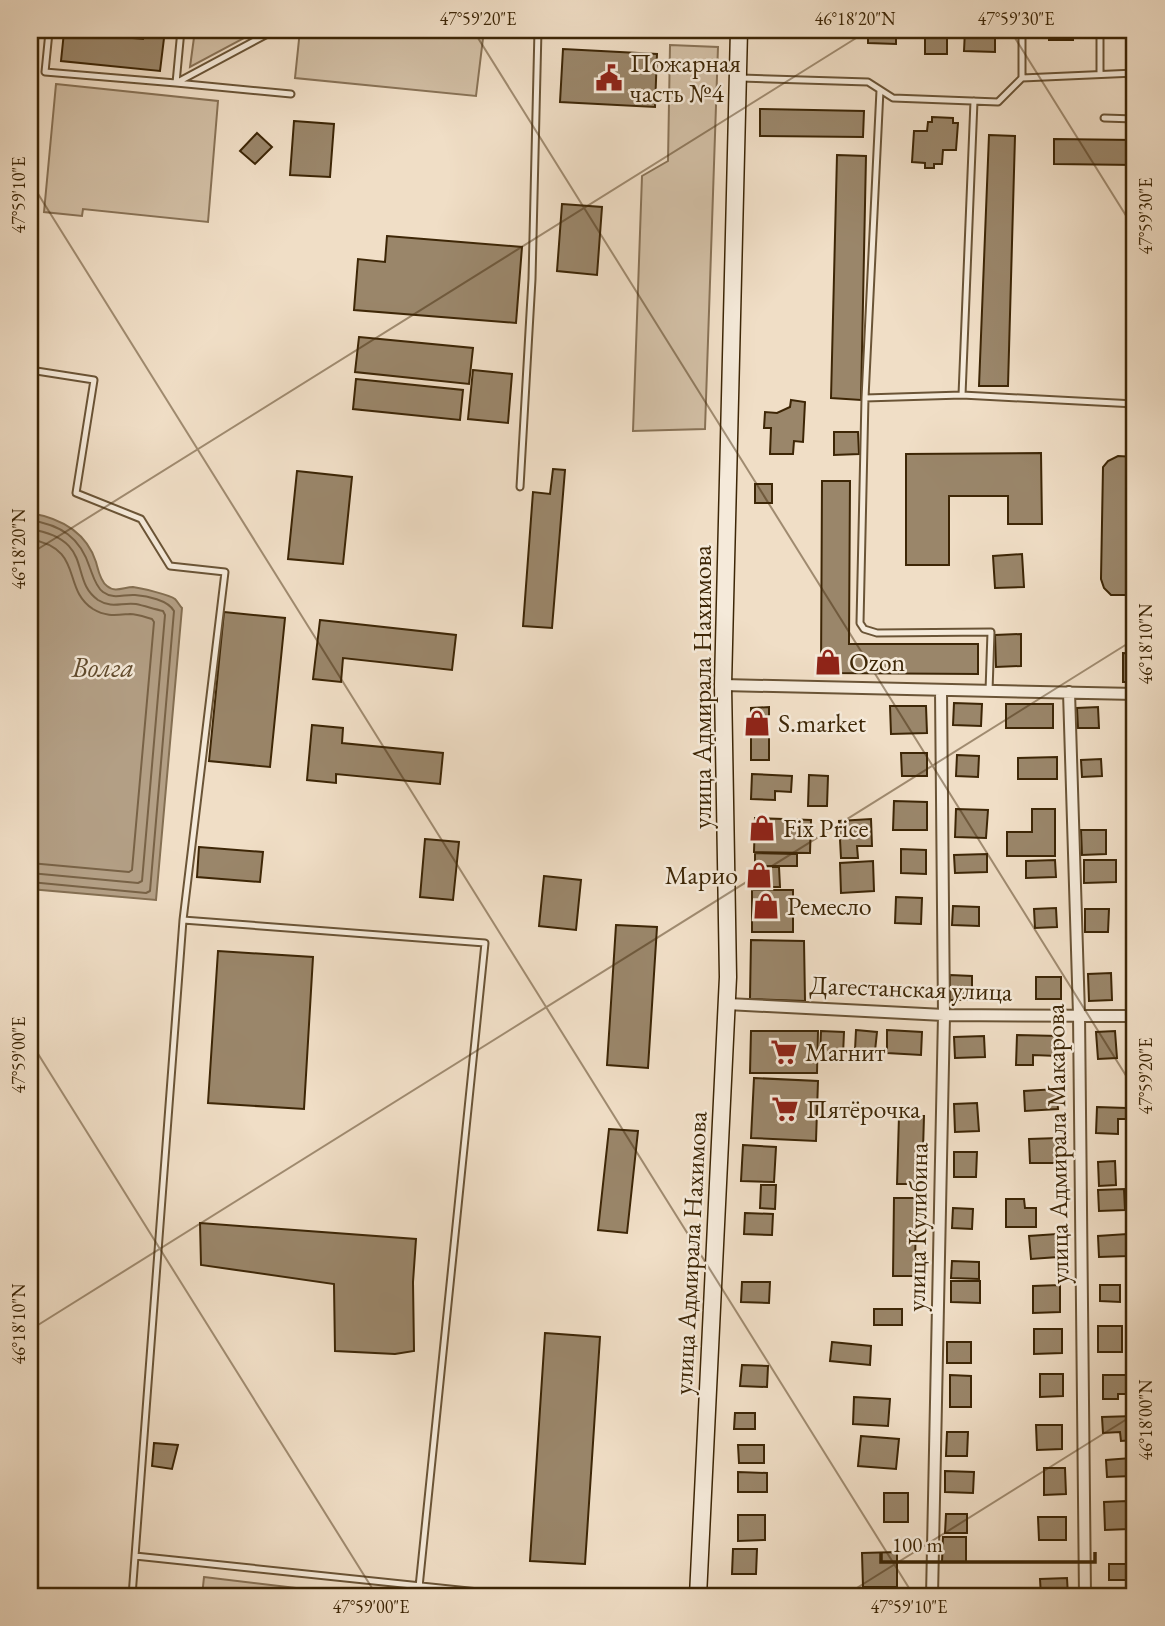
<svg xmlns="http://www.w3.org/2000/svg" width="1165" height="1626" viewBox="0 0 1165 1626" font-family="'EB Garamond',serif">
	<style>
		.green { fill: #d2bfa5; stroke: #887256; stroke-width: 2 }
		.water { fill: #b39f85; stroke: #846f52; stroke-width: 2 }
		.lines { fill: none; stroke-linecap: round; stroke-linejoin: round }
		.shore { stroke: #786246; stroke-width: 2 }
		.building { fill: #9a866a; stroke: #3d2606; stroke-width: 2 }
		.service-casing { stroke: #6a5436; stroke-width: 9 }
		.minor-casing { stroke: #6a5436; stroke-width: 14 }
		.secondary-casing { stroke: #3d2606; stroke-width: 19 }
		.service { stroke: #f5eada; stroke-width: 5 }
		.minor { stroke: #f5eada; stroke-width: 10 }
		.secondary { stroke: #f5eada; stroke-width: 16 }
		.ticks { fill: none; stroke: #3d2606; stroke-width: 2; stroke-opacity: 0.45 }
		.labels { text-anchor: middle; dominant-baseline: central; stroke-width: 5; stroke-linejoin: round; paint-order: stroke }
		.poi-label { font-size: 26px; fill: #3d2606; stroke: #f5eada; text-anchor: start }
		.street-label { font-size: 26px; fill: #3d2606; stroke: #f5eada }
		.water-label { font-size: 28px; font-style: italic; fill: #604a2c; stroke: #f5eada }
		.neatline { fill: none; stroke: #3d2606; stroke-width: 2.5 }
		.ticks-label { font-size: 18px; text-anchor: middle; fill: #3d2606 }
	</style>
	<rect width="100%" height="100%" fill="#f0dec6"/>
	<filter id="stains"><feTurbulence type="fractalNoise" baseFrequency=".00286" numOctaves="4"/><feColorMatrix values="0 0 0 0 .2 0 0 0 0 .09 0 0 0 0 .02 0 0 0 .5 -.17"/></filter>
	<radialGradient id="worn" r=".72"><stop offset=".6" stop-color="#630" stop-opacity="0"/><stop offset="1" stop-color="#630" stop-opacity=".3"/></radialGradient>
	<path class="green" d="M195 30H259L190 67Z
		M300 30H484L476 96 295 78Z
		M670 45 718 47 705 429 633 431 642 176 668 161Z
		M56 84 218 101 208 222 83 209 82 216 44 212Z
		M204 1577 364 1596H202Z"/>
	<path class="water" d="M30 513C60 518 86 531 96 562 98 569 100 581 107 586 115 593 124 587 133 587 141 588 170 595 175 599 178 602 179 605 182 608L156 900 30 889Z"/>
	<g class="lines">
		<path class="shore" d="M30 520C61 525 80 537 90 568 93 576 96 587 103 592 114 600 124 594 135 595 147 596 168 600 174 611L150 891 146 893 30 882
			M30 529C96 540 68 579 98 600 112 609 122 602 136 604 145 606 154 609 163 611L165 615 142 881 138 883 30 873
			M30 539C85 549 61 588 93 609 106 617 116 615 130 614 137 614 145 617 152 619L154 622 132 870 129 872 30 863"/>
	</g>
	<path class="building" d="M144 30H165L160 71 61 61 64 32 143 39Z
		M868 30H896V44L868 43Z
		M933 30H947V54H925V31Z
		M965 30H995V52L964 51Z
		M1049 30H1073V40H1049Z
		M1130 30H1135V53H1129Z
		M563 49 657 54 655 107 560 102Z
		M760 109 864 111 863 137 760 136Z
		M932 117 953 118V123H958L956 150H943L942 164H934V168H925V163L912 162 914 131H927L928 122H932Z
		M294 121 334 124 330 177 290 175Z
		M257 133 272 147 255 164 240 151Z
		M989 135 1015 136 1008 386H979Z
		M1054 139 1135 140V165L1054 164Z
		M837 155 866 156 861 400 831 398Z
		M562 204 602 207 597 275 557 271Z
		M387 236 522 247 516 323 354 310 358 259 385 262Z
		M359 337 473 348 469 384 355 372Z
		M473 370 512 374 508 423 468 419Z
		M356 379 463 390 460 420 353 409Z
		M791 400 805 402 803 442 794 441 793 454H770L771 428H764L765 412 777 413 790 407Z
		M834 432H858L859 454 834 455Z
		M1041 453 1042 524H1008V496H949V565H906V454Z
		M1118 456 1135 457V595H1111L1104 588 1101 579 1103 467 1108 461Z
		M553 469 565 470 552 628 523 626 533 492 550 494Z
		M297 471 352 477 343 564 288 559Z
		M822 481H850L849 644H978V674L821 673Z
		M755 484H772V503H755Z
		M1022 554 1024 587 995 588 993 556Z
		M224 612 285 618 270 767 209 761Z
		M320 620 456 635 452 670 343 658 341 682 313 679Z
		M1021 634V666L996 667 995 635Z
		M1123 653 1135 654V682H1123Z
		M954 703 982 704 981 726 953 725Z
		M1006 704H1053V728H1006Z
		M890 706H926L927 733 891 734Z
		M769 707V760H751V708Z
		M1098 707 1099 728H1078L1077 708Z
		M312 725 343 728 342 743 443 753 440 784 336 774V783L307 780Z
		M901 753H927V776H902Z
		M957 755 979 756 978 777 956 776Z
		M1057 757V779H1018V758Z
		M1101 759 1102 776 1082 777 1081 760Z
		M752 774 792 776 791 792 775 791V800L751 799Z
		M809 775 828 776 827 806H808Z
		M894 801 927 802V830H893Z
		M956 809 988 810 986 838 955 837Z
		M1032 809H1055V856H1007V832H1032Z
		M755 818 811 820 810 853 754 852Z
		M871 819 872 846H857L858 858H841L839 821Z
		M1081 830H1106V854L1082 855Z
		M425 839 459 842 453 900 420 897Z
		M199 847 263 852 260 882 197 877Z
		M901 849 926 850V874L901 873Z
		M755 853 797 854V866H755Z
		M987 854V872L955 873 954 855Z
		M1055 860 1056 877 1026 878V861Z
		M1084 860H1116V882L1084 883Z
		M873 861 874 891 841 893 840 863Z
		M753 867H779L780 887H753Z
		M544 876 581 880 576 930 539 926Z
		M752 890H793V932H752Z
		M896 897 922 898 921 924 895 923Z
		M953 906 979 907V926L952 925Z
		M1056 908 1057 927 1035 928 1034 909Z
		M1085 909H1109L1108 932H1085Z
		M616 925 657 927 648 1068 607 1065Z
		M751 940 804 941 805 1001 750 999Z
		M218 951 313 957 304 1109 208 1103Z
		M1111 973 1112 1000 1089 1001 1088 974Z
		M950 975 972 976V1000H950Z
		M1036 977H1061V999H1036Z
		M856 1030 877 1032 875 1051 855 1050Z
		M887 1030 922 1032 921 1055 887 1053Z
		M751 1031H818L817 1073H750Z
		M821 1031 844 1032 843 1055 820 1054Z
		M1115 1031 1117 1058 1098 1059 1096 1032Z
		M1017 1035 1058 1036 1057 1056 1033 1055V1065H1016Z
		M984 1036 985 1057 955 1058 954 1037Z
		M754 1078 818 1081 816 1141 751 1138Z
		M1057 1089 1058 1109 1025 1111 1024 1091Z
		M977 1103 979 1131 955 1132 954 1104Z
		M1097 1107 1126 1108V1119H1118V1134L1096 1133Z
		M899 1116H924L922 1184H897Z
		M609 1129 638 1131 627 1233 598 1230Z
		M1058 1138V1163H1030L1029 1139Z
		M743 1145 776 1147 774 1182 741 1181Z
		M954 1152H977L976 1177H954Z
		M1115 1161 1116 1185 1099 1186 1098 1162Z
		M761 1185H776L775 1209 760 1208Z
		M1124 1189 1125 1210 1099 1211 1098 1190Z
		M894 1198H916L915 1276H893Z
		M1006 1199H1024L1025 1208H1036V1227H1006Z
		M953 1208 973 1209 972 1229 952 1228Z
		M745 1213 773 1214 772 1235 744 1234Z
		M200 1223 416 1239 413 1282 414 1351 395 1354 335 1351 334 1284 201 1265Z
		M1057 1234 1058 1257 1031 1259 1029 1236Z
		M1127 1234 1128 1256 1099 1257 1098 1236Z
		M952 1261 979 1262V1279L951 1278Z
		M951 1281H980V1303L951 1302Z
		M742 1282H770L769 1303 741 1302Z
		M1060 1285V1312L1033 1313V1286Z
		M1100 1285H1120V1302L1100 1301Z
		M874 1309H902V1325H874Z
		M1098 1326H1122V1352H1098Z
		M1034 1329H1062V1353L1034 1354Z
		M545 1333 600 1337 585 1564 530 1561Z
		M832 1342 871 1346 870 1365 830 1361Z
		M947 1342H971V1363H947Z
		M742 1365 768 1366 767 1387 740 1386Z
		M1040 1374H1063V1396L1040 1397Z
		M950 1375 971 1376V1407H950Z
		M1103 1375H1127V1394H1118V1399H1103Z
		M854 1397 890 1399 888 1426 853 1424Z
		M735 1413H755V1429H734Z
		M1134 1416 1135 1440 1121 1441 1120 1432 1103 1433 1102 1417Z
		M1036 1425H1062V1449L1037 1450Z
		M947 1432H968L967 1456H946Z
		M861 1436 899 1439 896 1469 858 1466Z
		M154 1443 178 1445 172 1469 152 1466Z
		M738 1445H764V1463H739Z
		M1131 1458 1132 1476 1107 1477 1106 1460Z
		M1044 1468H1065L1066 1494 1044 1495Z
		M945 1471 974 1472 973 1493 945 1492Z
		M738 1472 767 1473V1492H738Z
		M884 1493H908V1522H884Z
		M1127 1501 1129 1529 1105 1530 1104 1502Z
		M946 1514H967V1533H945Z
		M738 1515H765V1540L738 1541Z
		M1038 1517H1066V1540H1039Z
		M943 1537H966V1562H942Z
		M733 1549H757L756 1574H732Z
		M897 1552V1587H863L862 1553Z
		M1109 1564H1132V1580H1109Z
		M1067 1578 1068 1596H1041L1040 1579Z
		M1135 1588V1596H1117V1589Z"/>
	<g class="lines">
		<g class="service-casing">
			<path id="service" d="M181 30 176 83 291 94
				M668 30 736 35
				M1100 30V74
				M49 32 45 72 176 83 275 30
				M741 78 868 82 893 98 998 102 1022 78 1135 73
				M1022 78V30
				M880 90 865 398 860 623 864 629 877 633 991 632 989 691
				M1104 118 1135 119
				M30 370 94 380 76 493 141 519 170 566 225 572 183 920
				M962 395 974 101
				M865 398 962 395 1135 404
				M520 487 532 279 538 30
				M135 1556 518 1596
				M132 1596 183 920 485 943 419 1587"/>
		</g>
		<g class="minor-casing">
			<path id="minor" d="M723 685 1135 694
				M1069 692 1079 1014 1085 1596
				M727 1004 944 1015 1135 1016
				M932 1596 944 1015 941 690"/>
		</g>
		<g class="secondary-casing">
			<path id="secondary" d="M698 1596 728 977 723 685 739 30"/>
		</g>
		<use href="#service" class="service"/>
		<use href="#minor" class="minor"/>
		<use href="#secondary" class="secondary"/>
	</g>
	<path class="ticks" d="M473 30 1135 1090M1010 30 1135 230M30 181 914 1596M30 554 869 30M30 1041 377 1596M30 1330 1135 639M844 1596 1135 1414"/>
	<defs>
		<g id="civic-bare" transform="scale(2.1)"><path d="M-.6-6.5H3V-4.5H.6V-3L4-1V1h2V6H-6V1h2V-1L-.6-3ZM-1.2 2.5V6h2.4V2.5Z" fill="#8f2418" stroke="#f5eada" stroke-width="2.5" paint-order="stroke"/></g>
		<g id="shop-bare" transform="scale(2.1)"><path d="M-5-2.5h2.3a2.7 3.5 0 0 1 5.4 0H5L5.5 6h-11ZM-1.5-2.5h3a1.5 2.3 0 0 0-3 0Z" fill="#8f2418" stroke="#f5eada" stroke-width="2.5" paint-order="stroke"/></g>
		<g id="supermarket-bare" transform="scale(2.1)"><path d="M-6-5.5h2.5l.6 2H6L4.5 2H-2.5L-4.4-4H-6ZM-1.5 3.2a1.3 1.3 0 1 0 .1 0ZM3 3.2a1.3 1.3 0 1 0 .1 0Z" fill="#8f2418" stroke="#f5eada" stroke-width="2.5" paint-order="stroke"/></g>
	</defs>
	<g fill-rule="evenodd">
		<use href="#civic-bare" x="609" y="78"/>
		<use href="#shop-bare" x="828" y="662"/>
		<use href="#shop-bare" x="757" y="723"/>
		<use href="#shop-bare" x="762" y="828"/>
		<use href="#shop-bare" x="759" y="875"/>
		<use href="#shop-bare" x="766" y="906"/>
		<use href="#supermarket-bare" x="784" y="1052"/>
		<use href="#supermarket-bare" x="785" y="1109"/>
	</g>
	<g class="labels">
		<g class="poi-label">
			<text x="630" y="63">Пожарная<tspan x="630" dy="30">часть №4</tspan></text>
			<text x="849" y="662">Ozon</text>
			<text x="778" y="723">S.market</text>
			<text x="783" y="828">Fix Price</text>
			<text x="738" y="875" text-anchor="end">Марио</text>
			<text x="787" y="906">Ремесло</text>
			<text x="805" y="1052">Магнит</text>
			<text x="806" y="1109">Пятёрочка</text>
		</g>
		<g class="street-label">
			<text transform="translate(702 687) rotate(-90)">улица Адмирала Нахимова</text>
			<text transform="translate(911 988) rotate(2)">Дагестанская улица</text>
			<text transform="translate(1057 1144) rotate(-91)">улица Адмирала Макарова</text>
			<text transform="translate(917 1227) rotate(-89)">улица Кулибина</text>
			<text transform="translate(690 1253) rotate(-87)">улица Адмирала Нахимова</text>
		</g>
		<g class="water-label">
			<text x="103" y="667">Волга</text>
		</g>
	</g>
	<rect width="1165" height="1626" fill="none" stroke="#f0dec6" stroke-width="77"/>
	<path d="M881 1552v10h214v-10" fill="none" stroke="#3d2606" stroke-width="3.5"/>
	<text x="892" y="1552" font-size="21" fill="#3d2606" stroke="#f5eada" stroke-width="5" paint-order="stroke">100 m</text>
	<rect x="38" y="38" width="1088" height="1550" class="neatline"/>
	<g class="ticks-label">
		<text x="478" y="25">47°59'20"E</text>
		<text x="855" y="25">46°18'20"N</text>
		<text x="1016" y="25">47°59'30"E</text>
		<text transform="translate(19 195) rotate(-90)" y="6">47°59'10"E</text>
		<text transform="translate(1146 216) rotate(-90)" y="6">47°59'30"E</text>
		<text transform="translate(19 549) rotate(-90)" y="6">46°18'20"N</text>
		<text transform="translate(1146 644) rotate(-90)" y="6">46°18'10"N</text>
		<text transform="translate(19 1055) rotate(-90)" y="6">47°59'00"E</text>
		<text transform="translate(1146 1076) rotate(-90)" y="6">47°59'20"E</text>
		<text transform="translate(19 1324) rotate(-90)" y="6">46°18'10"N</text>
		<text transform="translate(1146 1420) rotate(-90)" y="6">46°18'00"N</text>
		<text x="371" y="1613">47°59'00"E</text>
		<text x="909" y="1613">47°59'10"E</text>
	</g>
	<rect width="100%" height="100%" filter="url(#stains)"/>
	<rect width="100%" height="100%" fill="url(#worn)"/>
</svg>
